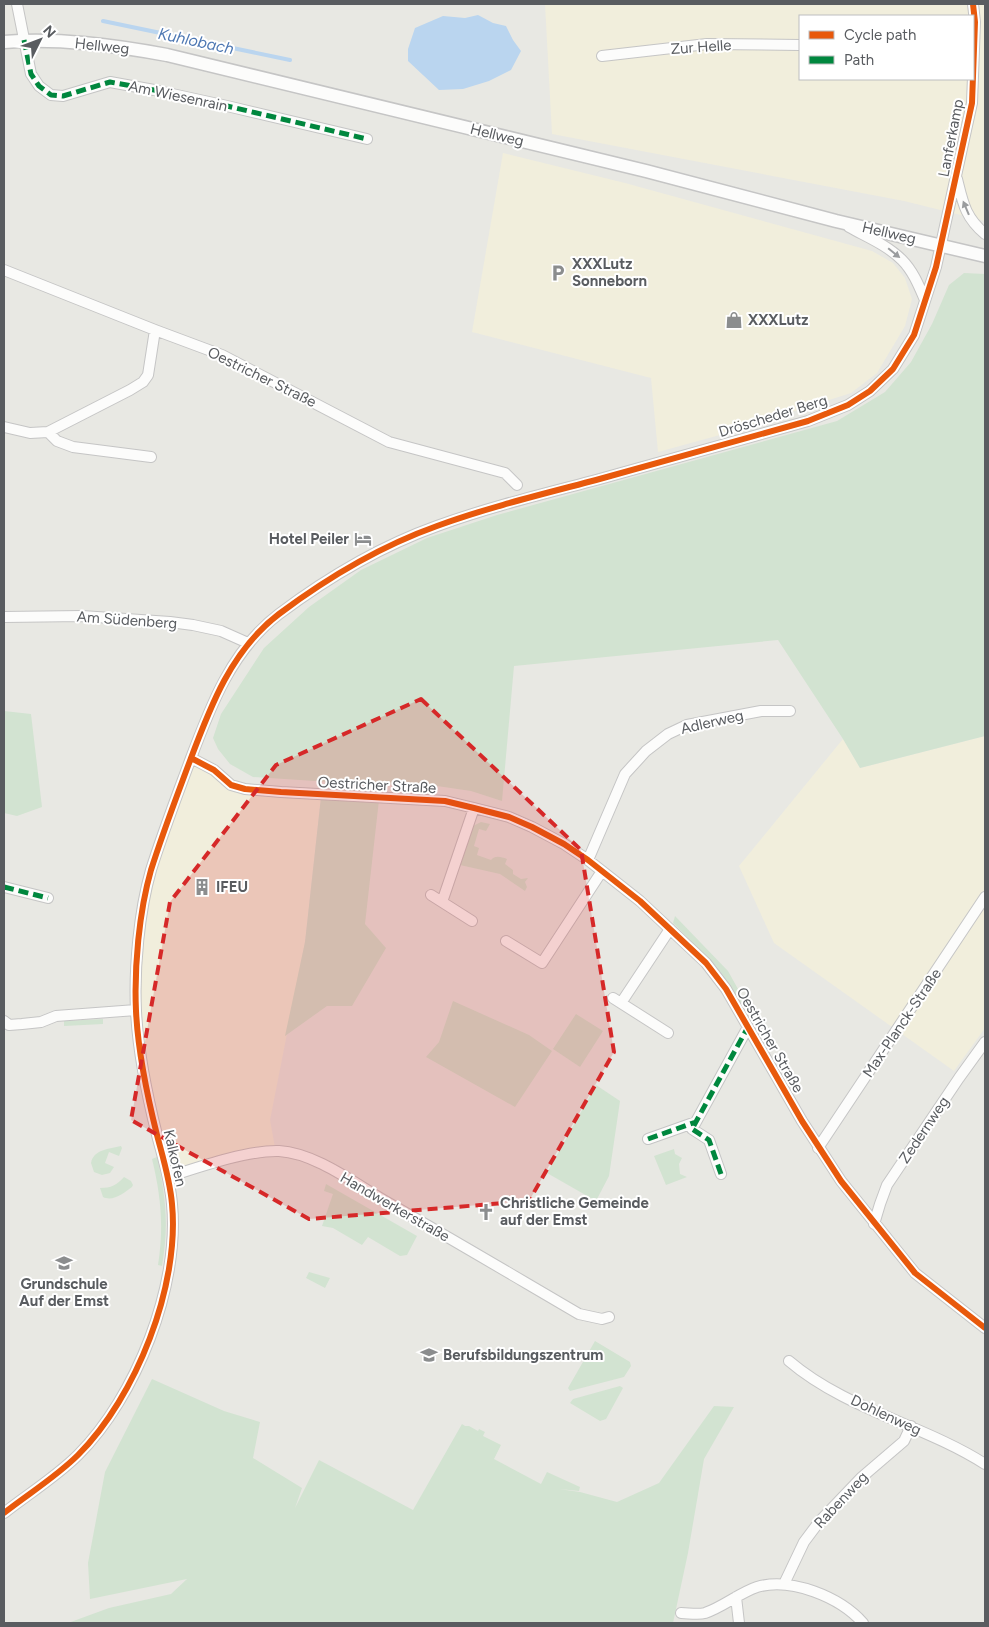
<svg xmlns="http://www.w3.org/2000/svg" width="989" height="1627" viewBox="0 0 989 1627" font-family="Figtree,sans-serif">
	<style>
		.commercial { fill: #f1eedc; fill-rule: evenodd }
		.green { fill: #d2e3d1 }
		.water { fill: #bad5ef }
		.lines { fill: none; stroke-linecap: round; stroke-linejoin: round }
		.stream { stroke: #bad5ef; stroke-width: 4 }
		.minor-casing { stroke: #c5c5c5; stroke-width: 12 }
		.tertiary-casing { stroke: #c5c5c5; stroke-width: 15 }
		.minor { stroke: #fcfcfb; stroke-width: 10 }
		.tertiary { stroke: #fcfcfb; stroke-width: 12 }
		.quiet { stroke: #00873e; stroke-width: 5; stroke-dasharray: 10 5; stroke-linecap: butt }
		.cycleway-casing { stroke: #fff; stroke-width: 9 }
		.cycleway { stroke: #e8590c; stroke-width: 6 }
		.oneway { fill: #9a9c9e }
		.marked { fill: #d62828; fill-opacity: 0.2; stroke: #d62828; stroke-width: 4; stroke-dasharray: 10 6; stroke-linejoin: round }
		.labels { text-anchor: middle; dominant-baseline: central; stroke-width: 4; stroke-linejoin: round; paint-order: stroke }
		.street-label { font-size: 15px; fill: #595c60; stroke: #fff }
		.poi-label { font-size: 15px; font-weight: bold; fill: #595c60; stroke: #fff; text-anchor: start }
		.water-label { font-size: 16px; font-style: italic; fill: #4e78b3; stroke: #fff }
	</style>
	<rect width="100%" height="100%" fill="#e8e8e3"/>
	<path class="commercial" d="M545 4H985V221L904 201 552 134ZM800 16H973V79H800Z
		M503 153 625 183 872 251 893 263 905 278 912 299 905 326 877 373 851 393 720 435 658 452 651 378 472 332Z
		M985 736V1028L954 1071 774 943 739 866 843 739 860 768Z
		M192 761 230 787 321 797 305 942 270 1120 275 1148 170 1174 161 1142 140 1033 139 968 151 879Z"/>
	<path class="green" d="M964 273 985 274V736L860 768 843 739 778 640 514 666 502 801 471 791 437 786 330 782 253 777 230 764 218 749 213 738 221 714 264 648 309 607 361 570 427 538 497 515 837 421 885 392 911 362 932 324 949 285Z
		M4 711 31 714 42 807 17 816 4 813Z
		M321 797 379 800 365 924 386 948 352 1006H327L285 1036 305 942Z
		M481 822 490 824 486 831 479 829 474 846 479 848 477 855 491 860C495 855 501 857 507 859L505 864 513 870V874L521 879 528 878 525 882 527 887 525 891 500 874 460 865 473 826Z
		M675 916 728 971 753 1016 737 998 716 966 673 923Z
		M453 1001 529 1035 552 1051 515 1107 426 1057 439 1042Z
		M576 1014 603 1031 580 1067 553 1049Z
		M103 1019V1024L64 1026V1021Z
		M596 1085 620 1101 609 1176 596 1201 547 1173Z
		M121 1146 122 1148 119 1156 109 1152 105 1163 114 1167 110 1173 102 1175 94 1172 91 1163C94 1149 109 1149 121 1146Z
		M674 1149 675 1154 682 1158 679 1164 680 1174 687 1177 666 1185 654 1156Z
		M157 1157C166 1197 169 1225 162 1266L158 1265C164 1227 161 1196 152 1159Z
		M124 1177 131 1181 133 1185 132 1187C124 1193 113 1202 103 1197L100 1188C111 1188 117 1185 124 1177Z
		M326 1184 417 1236 407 1255 400 1256 368 1237 362 1245 333 1228 322 1226 333 1194 324 1191Z
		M309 1272 330 1278 325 1288 306 1278Z
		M595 1341 630 1362 631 1366 624 1377 570 1391 568 1388Z
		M152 1379 224 1411 260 1422 253 1458 302 1488 295 1508 319 1460 413 1510 462 1424 465 1426H469L478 1431 479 1429 485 1432 483 1436 501 1445 494 1459 541 1484 547 1472 580 1487 579 1491 559 1489 580 1492 617 1502 659 1483 714 1406 734 1407 704 1459 688 1553 673 1623H68L109 1608 171 1594 187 1579 90 1599 88 1563 105 1472Z
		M620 1386 623 1388 606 1419 600 1421 570 1403 573 1399Z"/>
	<path class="water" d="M478 15 493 23 506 26 513 40 521 51 511 70 489 81 463 89 439 90 408 61V49L415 28 443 16 465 18Z"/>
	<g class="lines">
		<path class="stream" d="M103 21 290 60"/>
		<g class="minor-casing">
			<path id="minor" d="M17 4 31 74 39 86 51 95 63 96 110 82 154 90 227 106 367 139
				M602 56 707 44 800 45
				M957 179C963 203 965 217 985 234
				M849 227C867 237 887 245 902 260 913 271 919 286 925 300
				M4 270 155 330 222 355 389 442 505 473 517 485
				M4 427 30 433 48 432 130 390 143 382 148 375 155 330
				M48 432 57 441 73 447 151 457
				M4 617 82 616 170 622 193 625 221 631 248 643
				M191 758 214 770 231 785 245 789 281 792 445 801 474 808 509 817 532 827 564 844 588 860 640 901 706 963 726 989 802 1121 841 1181 915 1273 985 1328
				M588 860 625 774 646 751 668 734 687 725 761 711H790
				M4 887 48 898
				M431 895 472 921
				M442 902 474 808
				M506 941 542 963 602 871
				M613 998 668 1033
				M621 1003 670 929
				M4 1021 9 1025 22 1024 41 1022 56 1016 136 1010
				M648 1139 696 1122
				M818 1148 985 897
				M721 1174 709 1140 692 1129 748 1027
				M168 1177C199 1167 248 1150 279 1151 315 1153 354 1183 385 1201 450 1238 514 1276 579 1314L602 1319 609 1317
				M874 1224 880 1204 887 1185 959 1078 985 1042
				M789 1361C845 1409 924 1425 985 1464
				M4 1513C28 1494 56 1477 78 1455 136 1397 180 1286 172 1204 170 1180 163 1158 157 1135 147 1095 138 1052 136 1011 134 968 139 912 151 870 162 835 175 801 188 766 209 710 230 651 279 614 327 578 381 546 437 526 489 507 543 494 596 480 666 460 737 441 808 421L848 405 870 391 893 369 914 335 936 267 972 103 975 22 973 4
				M784 1584 804 1542 819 1522 862 1477 904 1441 911 1426
				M736 1597 739 1623
				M681 1613C688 1613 698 1615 705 1613 723 1607 739 1593 757 1587 791 1577 840 1597 863 1623"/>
		</g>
		<g class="tertiary-casing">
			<path id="tertiary" d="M4 42C59 38 113 45 167 55L646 171 836 221 985 256"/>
		</g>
		<use href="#minor" class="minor"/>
		<use href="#tertiary" class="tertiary"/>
		<path class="quiet" d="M24 40 31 74 39 86 51 95 63 96 110 82 154 90 227 106 367 139
			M4 887 48 898
			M648 1139 696 1122
			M721 1174 709 1140 692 1129 748 1027"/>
		<g class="cycleway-casing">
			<path id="cycleway" d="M191 758 214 770 231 785 245 789 281 792 445 801 474 808 509 817 532 827 564 844 588 860 640 901 706 963 726 989 802 1121 841 1181 915 1273 985 1328
				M4 1513C28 1494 56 1477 78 1455 136 1397 180 1286 172 1204 170 1180 163 1158 157 1135 147 1095 138 1052 136 1011 134 968 139 912 151 870 162 835 175 801 188 766 209 710 230 651 279 614 327 578 381 546 437 526 489 507 543 494 596 480 666 460 737 441 808 421L848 405 870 391 893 369 914 335 936 267 972 103 975 22 973 4"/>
		</g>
		<use href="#cycleway" class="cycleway"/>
	</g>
	<defs><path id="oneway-solid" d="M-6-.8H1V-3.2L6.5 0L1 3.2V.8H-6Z" transform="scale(1.25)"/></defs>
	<g class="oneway">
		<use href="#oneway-solid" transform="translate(966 208) rotate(-113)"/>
		<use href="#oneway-solid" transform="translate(894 253) rotate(39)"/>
	</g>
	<path class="marked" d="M421 699 581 850 614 1052 529 1201 309 1219 131 1120 170 902 276 765Z"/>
	<defs>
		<g id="parking-bare" transform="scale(1.35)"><path d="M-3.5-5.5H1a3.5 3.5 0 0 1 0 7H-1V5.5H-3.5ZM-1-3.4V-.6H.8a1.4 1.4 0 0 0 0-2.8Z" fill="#8b8d8e" stroke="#fff" stroke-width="2.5" paint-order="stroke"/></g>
		<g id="shop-bare" transform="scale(1.35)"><path d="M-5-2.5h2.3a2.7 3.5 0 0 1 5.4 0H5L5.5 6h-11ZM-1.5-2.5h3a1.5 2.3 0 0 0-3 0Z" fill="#8b8d8e" stroke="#fff" stroke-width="2.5" paint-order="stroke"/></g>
		<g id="hotel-bare" transform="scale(1.35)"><path d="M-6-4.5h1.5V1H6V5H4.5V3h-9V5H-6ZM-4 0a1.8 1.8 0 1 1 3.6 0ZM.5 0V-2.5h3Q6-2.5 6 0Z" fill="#8b8d8e" stroke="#fff" stroke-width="2.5" paint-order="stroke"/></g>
		<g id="building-bare" transform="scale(1.35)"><path d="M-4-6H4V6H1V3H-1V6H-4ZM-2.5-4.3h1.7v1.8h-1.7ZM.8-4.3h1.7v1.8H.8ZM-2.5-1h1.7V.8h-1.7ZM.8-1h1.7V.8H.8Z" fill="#8b8d8e" stroke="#fff" stroke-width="2.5" paint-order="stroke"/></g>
		<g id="church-bare" transform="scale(1.35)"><path d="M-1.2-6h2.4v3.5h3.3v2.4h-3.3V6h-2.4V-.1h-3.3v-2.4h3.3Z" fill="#8b8d8e" stroke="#fff" stroke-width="2.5" paint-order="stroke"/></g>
		<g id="school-bare" transform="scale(1.35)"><path d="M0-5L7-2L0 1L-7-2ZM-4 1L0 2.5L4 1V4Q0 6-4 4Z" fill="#8b8d8e" stroke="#fff" stroke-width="2.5" paint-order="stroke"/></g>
		<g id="university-bare" transform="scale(1.35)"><path d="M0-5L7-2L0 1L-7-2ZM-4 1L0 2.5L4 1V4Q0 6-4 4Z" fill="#8b8d8e" stroke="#fff" stroke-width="2.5" paint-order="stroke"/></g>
	</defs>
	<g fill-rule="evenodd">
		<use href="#parking-bare" x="558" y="273"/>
		<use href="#shop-bare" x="734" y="320"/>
		<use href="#hotel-bare" x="363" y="539"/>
		<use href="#building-bare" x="202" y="887"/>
		<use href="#church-bare" x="486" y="1212"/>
		<use href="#school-bare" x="64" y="1263"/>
		<use href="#university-bare" x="429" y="1355"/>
	</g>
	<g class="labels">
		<g class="street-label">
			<text transform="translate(102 46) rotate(6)">Hellweg</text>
			<text transform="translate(701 47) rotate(-4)">Zur Helle</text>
			<text transform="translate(178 96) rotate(12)">Am Wiesenrain</text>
			<text transform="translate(497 135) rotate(14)">Hellweg</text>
			<text transform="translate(951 138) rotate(-79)">Lanferkamp</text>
			<text transform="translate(889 233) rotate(13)">Hellweg</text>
			<text transform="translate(262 377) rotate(26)">Oestricher Straße</text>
			<text transform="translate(773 416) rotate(-17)">Dröscheder Berg</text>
			<text transform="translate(127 620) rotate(4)">Am Südenberg</text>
			<text transform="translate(712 722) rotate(-13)">Adlerweg</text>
			<text transform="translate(377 785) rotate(3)">Oestricher Straße</text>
			<text transform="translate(902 1023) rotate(-56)">Max-Planck-Straße</text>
			<text transform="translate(770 1040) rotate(60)">Oestricher Straße</text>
			<text transform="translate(924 1130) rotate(-56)">Zedernweg</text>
			<text transform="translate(175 1158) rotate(77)">Kalkofen</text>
			<text transform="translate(395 1207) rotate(30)">Handwerkerstraße</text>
			<text transform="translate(886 1415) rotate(25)">Dohlenweg</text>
			<text transform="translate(841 1500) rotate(-47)">Rabenweg</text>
		</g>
		<g class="poi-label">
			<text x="572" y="264">XXXLutz<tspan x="572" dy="17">Sonneborn</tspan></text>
			<text x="748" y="320">XXXLutz</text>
			<text x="349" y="539" text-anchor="end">Hotel Peiler</text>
			<text x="216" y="887">IFEU</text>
			<text x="500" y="1203">Christliche Gemeinde<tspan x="500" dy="17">auf der Emst</tspan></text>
			<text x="64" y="1284" text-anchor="middle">Grundschule<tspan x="64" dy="17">Auf der Emst</tspan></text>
			<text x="443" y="1355">Berufsbildungszentrum</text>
		</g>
		<g class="water-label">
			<text transform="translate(196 41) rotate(12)">Kuhlobach</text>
		</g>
	</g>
	<rect width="989" height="1627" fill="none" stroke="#595c60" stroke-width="10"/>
	<rect x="799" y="15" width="175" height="65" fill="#ffffff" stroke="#bdbebf"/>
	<rect x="809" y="31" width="25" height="8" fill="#e8590c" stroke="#bdbebf"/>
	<text x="844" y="40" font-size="15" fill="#595c60">Cycle path</text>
	<rect x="809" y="56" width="25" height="8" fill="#00873e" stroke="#bdbebf"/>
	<text x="844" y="65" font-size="15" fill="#595c60">Path</text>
	<g transform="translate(40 40) rotate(48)" stroke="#ffffff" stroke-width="4" paint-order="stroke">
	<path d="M0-4L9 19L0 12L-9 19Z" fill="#595c60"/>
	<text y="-8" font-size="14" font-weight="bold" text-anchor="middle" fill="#595c60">N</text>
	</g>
</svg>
